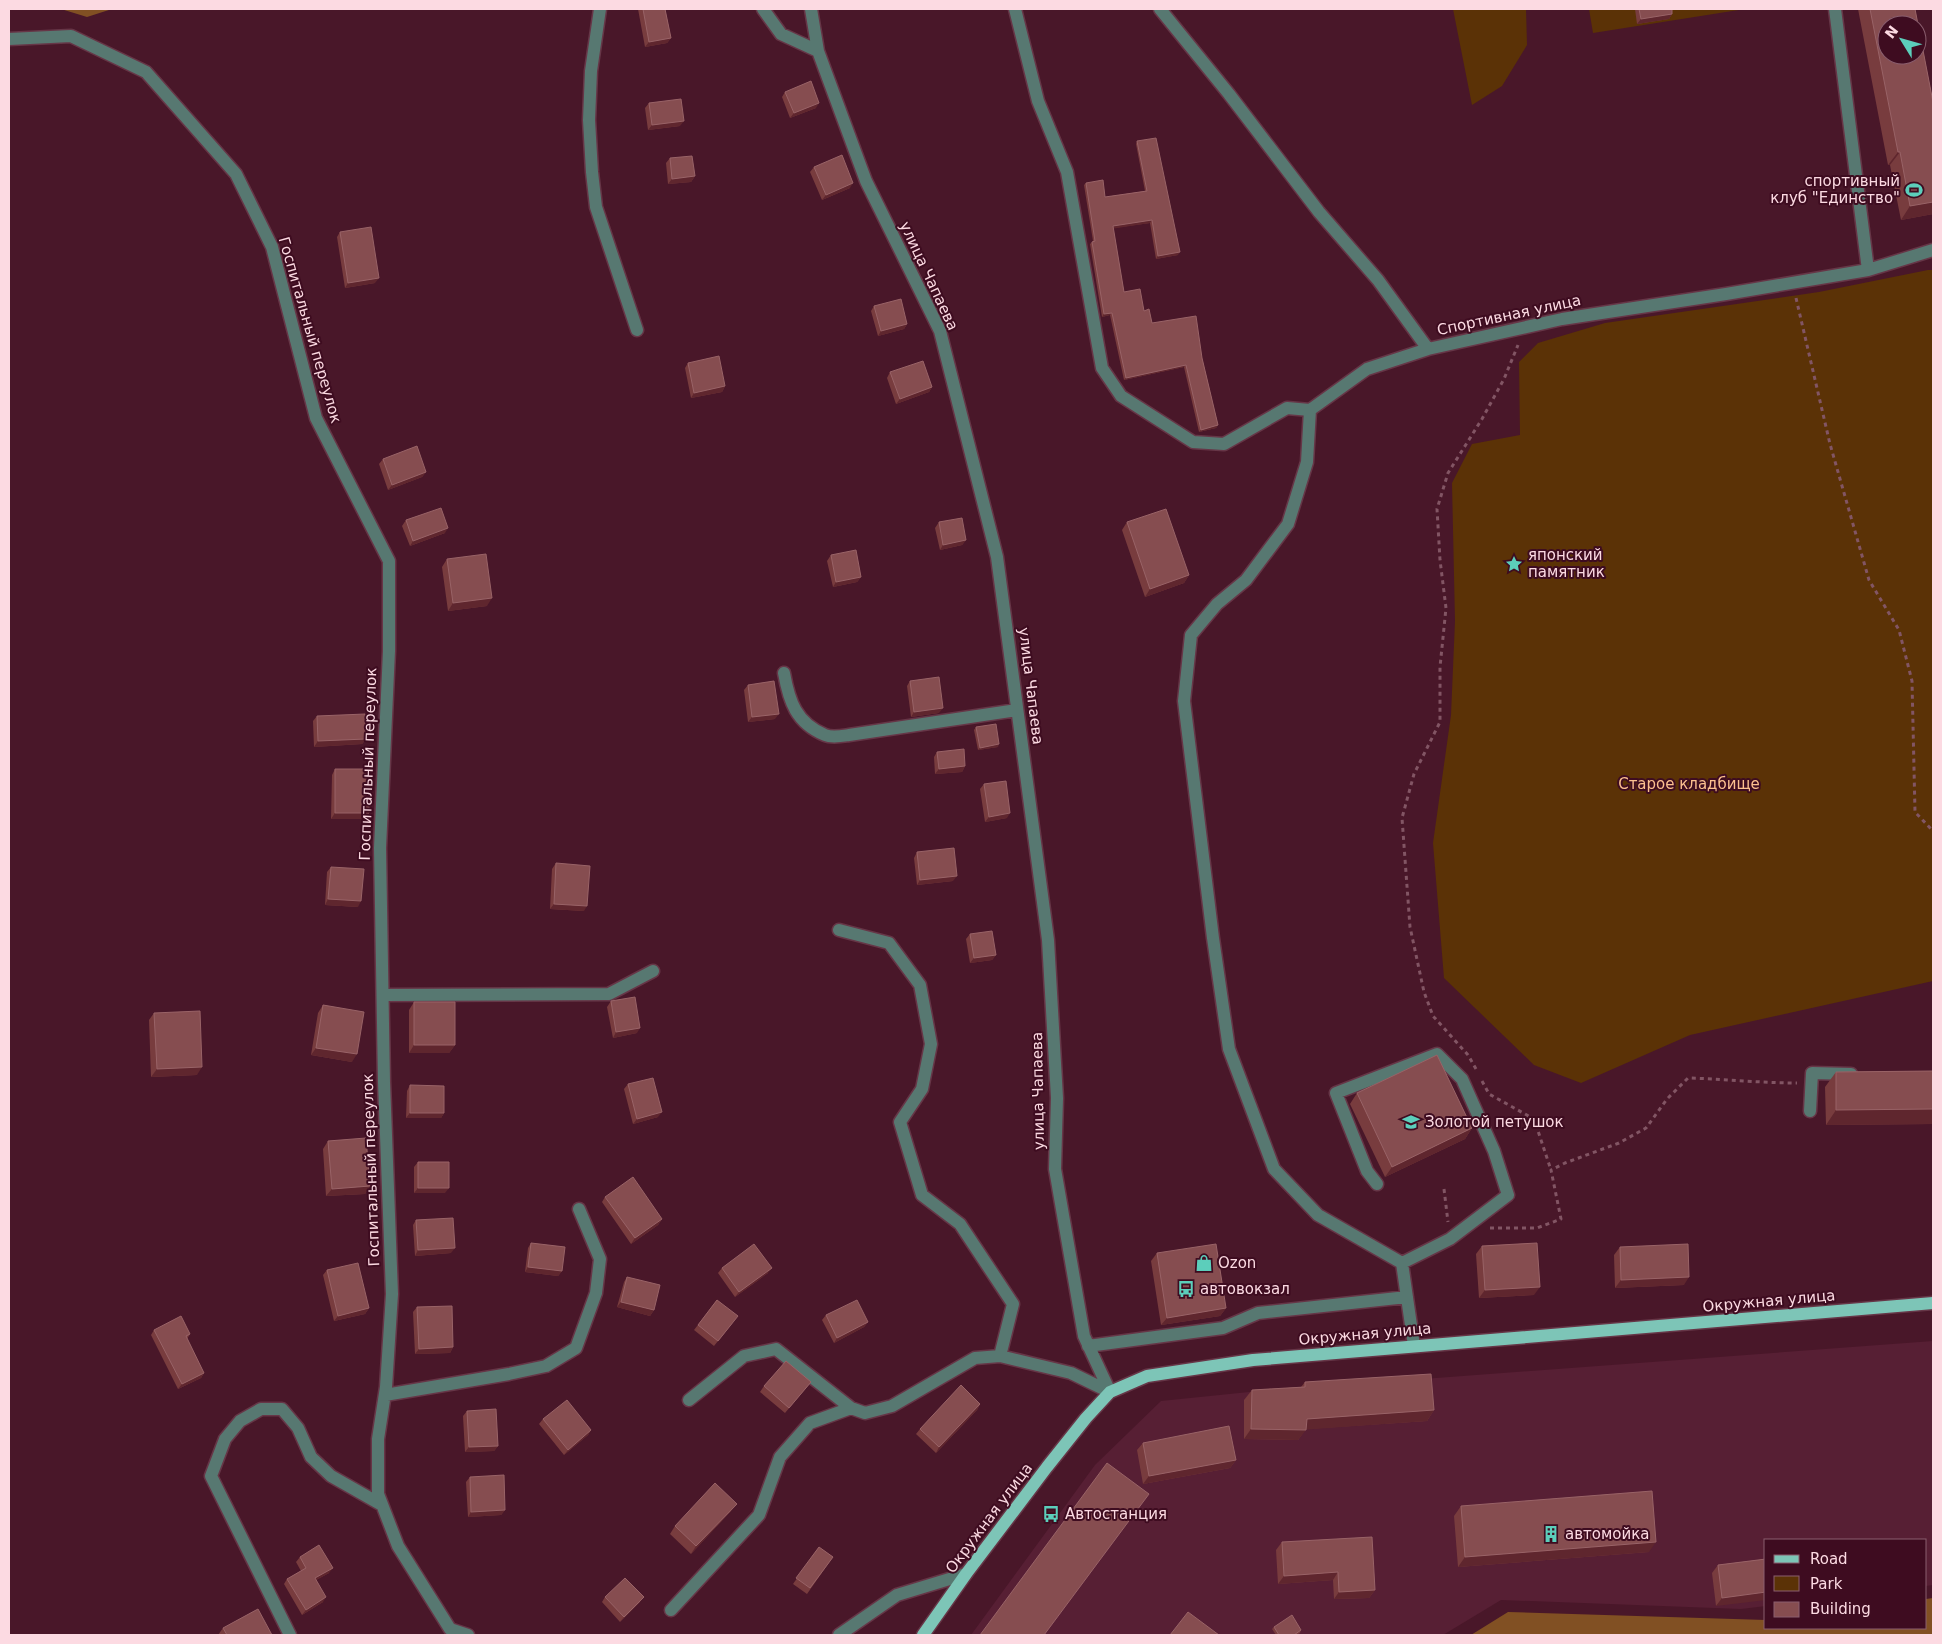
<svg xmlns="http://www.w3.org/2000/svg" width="1942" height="1644" viewBox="0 0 1942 1644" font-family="'DejaVu Sans',sans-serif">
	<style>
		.built { fill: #571f34 }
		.green { fill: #5b3206 }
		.forest { fill: #815023 }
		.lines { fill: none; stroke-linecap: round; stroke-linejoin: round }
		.minor-casing { stroke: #663647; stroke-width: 15 }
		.major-casing { stroke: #663647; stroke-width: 15 }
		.path { stroke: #825564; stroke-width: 3; stroke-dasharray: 4 4; stroke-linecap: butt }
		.minor { stroke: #577871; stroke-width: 12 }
		.major { stroke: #7dc5b7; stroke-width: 12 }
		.wall { fill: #783c3e }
		.shaded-wall { fill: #5f262e }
		.building { fill: #864d50; stroke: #996367; fill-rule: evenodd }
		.labels { text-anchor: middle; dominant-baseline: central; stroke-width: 4; stroke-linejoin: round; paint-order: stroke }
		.poi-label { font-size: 15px; fill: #fcdae2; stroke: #3e0c20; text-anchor: start }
		.street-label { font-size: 15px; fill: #fcdae2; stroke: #3e0c20 }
		.park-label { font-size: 15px; fill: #fcc08f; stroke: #3e0c20 }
	</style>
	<rect width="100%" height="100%" fill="#491729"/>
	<path class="built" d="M1933 1341V1585L1926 1586V1540H1766V1606L1741 1609 1501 1600 1443 1635H971L1095 1465 1161 1401 1249 1392Z"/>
	<path class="green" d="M1453 9H1526L1527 45 1502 86 1472 105Z
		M1589 9H1745L1593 33Z
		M1928 270H1933V981L1690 1035 1581 1083 1534 1065 1444 978 1433 843 1451 715 1455 621 1452 483 1472 444 1520 435 1519 362 1538 343 1605 323 1819 292Z"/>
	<path class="forest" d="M61 9H112L87 17Z
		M1933 1598V1635H1471L1508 1612 1766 1620V1628H1926V1599Z"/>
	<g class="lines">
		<g class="minor-casing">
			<path id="minor" d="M600 9 591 71 589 120 592 172 596 207 637 330
				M763 9 781 34 818 51
				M811 9 818 51 866 181 940 331 997 557 1048 940 1057 1098 1055 1169 1084 1336 1110 1392
				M1015 9 1038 101 1067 172 1102 368 1121 396 1193 442 1224 444 1287 408 1310 410
				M1160 9 1229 94 1319 212 1378 280 1428 349 1562 319 1726 294 1868 270 1933 250
				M1835 9 1868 270
				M9 39 71 36 146 72 236 174 272 247 316 418 389 561V651L380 848 384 1082 392 1294 386 1387 378 1439V1494L398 1546 450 1629 468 1635
				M784 673C789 701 796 723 825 735 832 738 842 736 849 735L1017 710
				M839 930 889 943 920 985 931 1044 922 1089 900 1122 922 1195 960 1224 1013 1304 1000 1356
				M383 995 609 994 653 971
				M1810 1111 1812 1073 1851 1074
				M1377 1184 1367 1171 1336 1093 1437 1054 1462 1079 1494 1151 1508 1195 1450 1239 1402 1263 1414 1346
				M1402 1263 1318 1215 1274 1169 1229 1049 1213 938 1184 701 1191 635 1217 604 1246 580 1288 524 1307 462 1310 410 1367 369 1428 349
				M1088 1346 1223 1328 1258 1313 1407 1297
				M385 1395 509 1374 546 1366 576 1348 596 1293 600 1259 579 1209
				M689 1400 744 1356 776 1349 851 1408 865 1413 892 1406 975 1358 1000 1356 1071 1373 1110 1392
				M671 1610 759 1515 780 1457 810 1423 851 1408
				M290 1635 211 1476 225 1439 240 1421 261 1409H282L298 1428 311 1457 331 1476 382 1505
				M839 1635 897 1595 966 1574"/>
		</g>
		<g class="major-casing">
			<path id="major" d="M923 1635 966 1574 1047 1467 1086 1418 1110 1392 1147 1376 1253 1360 1933 1303"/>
		</g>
		<path class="path" d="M1796 298 1830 444 1869 580 1899 630 1912 681 1915 812 1933 831
			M1476 1069 1468 1055 1433 1016 1424 992 1410 927 1402 818 1414 774 1440 722V667L1446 608 1440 560 1437 509 1448 473 1482 419 1504 379 1518 345
			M1482 1081 1489 1094 1534 1119 1551 1170
			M1444 1189 1448 1222
			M1490 1228H1537L1561 1219 1551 1170 1565 1163 1619 1143 1646 1128 1667 1099 1688 1078C1725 1079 1761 1083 1797 1083"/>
		<use href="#minor" class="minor"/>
		<use href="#major" class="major"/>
	</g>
	<path class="wall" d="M638 9H665L671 38 667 43 645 47Z
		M1635 9H1672V14L1669 19 1637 24Z
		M1858 9H1915L1933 102V214L1901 220 1890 165H1888Z
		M785 92 816 108 790 118 782 97Z
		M649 103 680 126 648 130 645 108Z
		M1137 141 1178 255 1156 259 1150 223 1113 228 1124 292 1144 311 1152 323 1202 358 1218 425 1216 428 1199 432 1184 367 1124 380 1110 315 1102 317 1090 244 1093 241 1084 185 1086 183 1105 197 1145 191 1136 144Z
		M670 158 695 176 691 182 668 184 666 163Z
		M814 167 850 188 822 200 810 172Z
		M340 232 375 283 345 288 337 237Z
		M874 306 907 324 904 329 878 336 871 311Z
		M688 363 725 386 722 392 691 398 685 368Z
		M890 372 932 387 929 392 896 404 887 378Z
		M383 459 426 472 422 477 388 490 379 464Z
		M406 520 445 533 410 546 402 526Z
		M939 522 966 540 962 545 940 550 935 528Z
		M1127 522 1189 575 1184 583 1145 597 1122 530Z
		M831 555 861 577 857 582 833 587 827 561Z
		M447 559 487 606 448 611 442 567Z
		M910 681 939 713 911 717 907 686Z
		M748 685 775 719 748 722 744 690Z
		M317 716 366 739 362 744 314 747 313 721Z
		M976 727 998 747 978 750 974 730Z
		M937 752 965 766 962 772 935 774 934 757Z
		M335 769 369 813 366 819H331L332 775Z
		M984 784 1007 818 985 822 980 789Z
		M917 852 953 881 917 885 914 858Z
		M556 863 584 911 550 909 552 869Z
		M331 867 358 907 325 905 327 872Z
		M970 934 996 955 992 960 970 963 966 939Z
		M611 1001 637 1033 613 1038 607 1007Z
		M414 1002 455 1045 449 1053H409V1010Z
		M323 1005 352 1062 311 1055 318 1013Z
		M154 1013 197 1075 151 1077 149 1020Z
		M1933 1071V1124L1826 1125 1825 1087 1836 1072Z
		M628 1084 658 1117 633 1124 624 1089Z
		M410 1085 444 1113 441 1118H406L407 1091Z
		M1357 1093 1472 1128 1465 1139 1385 1177 1350 1104Z
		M328 1141 370 1186 365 1194 326 1196 323 1149Z
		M418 1162 445 1193H414V1167Z
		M605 1197 662 1219 658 1225 631 1244 602 1202Z
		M416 1220 451 1253 415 1256 413 1225Z
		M531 1243 562 1271 558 1276 525 1272 528 1248Z
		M1482 1246 1534 1295 1479 1298 1476 1254Z
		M1620 1247 1684 1285 1615 1288 1614 1255Z
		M1157 1253 1226 1308 1220 1316 1161 1325 1151 1261Z
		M722 1268 768 1273 735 1297 718 1273Z
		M327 1270 369 1308 365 1314 334 1321 323 1275Z
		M627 1277 654 1310 650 1316 617 1307 624 1282Z
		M717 1300 734 1321 714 1346 694 1330Z
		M417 1307 453 1347 450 1353 415 1354 413 1312Z
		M826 1315 868 1322 864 1327 834 1343 822 1320Z
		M154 1330 190 1334 187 1339 204 1373 201 1378 178 1389 151 1335Z
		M811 1382 785 1413 760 1392 764 1386Z
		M1305 1382 1434 1410 1427 1421 1306 1429 1298 1440 1244 1439V1400L1252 1390 1301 1387Z
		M980 1404 977 1410 936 1453 916 1434 920 1429Z
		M467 1411 498 1446 494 1451 465 1452 463 1416Z
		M543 1419 591 1430 588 1435 564 1455 539 1424Z
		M1143 1443 1236 1460 1230 1468 1143 1484 1137 1450Z
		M470 1477 505 1510 501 1515 468 1517 466 1482Z
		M1461 1506 1649 1552 1458 1567 1454 1516Z
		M731 1511 691 1554 670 1534 675 1526Z
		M1282 1542 1375 1590 1369 1598 1334 1599 1333 1580 1278 1584 1276 1550Z
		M819 1547 833 1557 807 1594 793 1584Z
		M300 1557 329 1573 316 1580 323 1602 302 1615 284 1584 287 1579 301 1571 296 1562Z
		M1766 1559 1716 1606 1712 1573 1718 1565Z
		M605 1597 640 1602 620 1622 602 1602Z
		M1274 1627 1301 1630 1300 1633 1296 1635H1276L1272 1629Z
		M223 1628 272 1635H218Z"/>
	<path class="shaded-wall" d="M1672 14 1669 19 1637 24 1641 19Z
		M671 38 667 43 645 47 649 42Z
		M819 103 816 108 790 118 794 113Z
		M684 121 680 126 648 130 652 125Z
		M1898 152H1900L1890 165H1888Z
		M695 176 691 182 668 184 672 179Z
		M853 183 850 188 822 200 826 195Z
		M1933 202V214L1901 220 1910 206Z
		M1152 220 1150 223 1111 229 1113 226Z
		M1180 252 1178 255 1156 259 1158 256Z
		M379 278 375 283 345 288 348 283Z
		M1112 313 1110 315 1102 317 1104 314Z
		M907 324 904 329 878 336 881 331Z
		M1186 365 1184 367 1124 380 1126 378Z
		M725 386 722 392 691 398 694 393Z
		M932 387 929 392 896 404 900 399Z
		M1218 425 1216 428 1199 432 1201 430Z
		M426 472 422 477 388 490 392 485Z
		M448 528 445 533 410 546 413 541Z
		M966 540 962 545 940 550 943 545Z
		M1189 575 1184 583 1145 597 1150 589Z
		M861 577 857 582 833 587 836 582Z
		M492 598 487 606 448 611 453 603Z
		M943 708 939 713 911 717 914 712Z
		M779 714 775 719 748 722 752 717Z
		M366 739 362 744 314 747 318 741Z
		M999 744 998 747 978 750 980 748Z
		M965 766 962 772 935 774 939 769Z
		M335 813H369L366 819H331Z
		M1010 813 1007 818 985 822 989 817Z
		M957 876 953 881 917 885 920 880Z
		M328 899 361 901 358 907 325 905Z
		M554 904 587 906 584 911 550 909Z
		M996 955 992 960 970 963 974 958Z
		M640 1028 637 1033 613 1038 616 1032Z
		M414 1045H455L449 1053H409Z
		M316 1048 357 1054 352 1062 311 1055Z
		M202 1067 197 1075 151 1077 157 1069Z
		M1933 1109V1124L1826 1125 1836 1110Z
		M662 1112 658 1117 633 1124 637 1119Z
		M410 1113H444L441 1118H406Z
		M1472 1128 1465 1139 1385 1177 1392 1167Z
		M370 1186 365 1194 326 1196 332 1189Z
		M418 1188H449L445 1193H414Z
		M662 1219 658 1225 631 1244 635 1238Z
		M455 1248 451 1253 415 1256 418 1250Z
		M528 1267 562 1271 558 1276 525 1272Z
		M772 1268 768 1273 735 1297 739 1292Z
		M1689 1277 1684 1285 1615 1288 1621 1280Z
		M1540 1287 1534 1295 1479 1298 1485 1290Z
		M621 1302 654 1310 650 1316 617 1307Z
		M369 1308 365 1314 334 1321 338 1316Z
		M1226 1308 1220 1316 1161 1325 1167 1318Z
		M868 1322 864 1327 834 1343 837 1338Z
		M453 1347 450 1353 415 1354 419 1349Z
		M204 1373 201 1378 178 1389 182 1384Z
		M980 1404 977 1410 936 1453 939 1447Z
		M1434 1410 1427 1421 1300 1430 1307 1419Z
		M1251 1429 1306 1430 1298 1440 1244 1439Z
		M591 1430 588 1435 564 1455 568 1450Z
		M498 1446 494 1451 465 1452 469 1447Z
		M1236 1460 1230 1468 1143 1484 1149 1476Z
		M737 1504 731 1511 691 1554 696 1546Z
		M505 1510 501 1515 468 1517 471 1512Z
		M1656 1542 1649 1552 1458 1567 1465 1557Z
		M333 1568 329 1573 311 1583 315 1578Z
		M1338 1572 1333 1580 1278 1584 1284 1576Z
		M1375 1590 1369 1598 1334 1599 1339 1592Z
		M1766 1592V1600L1716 1606 1722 1598Z
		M326 1597 323 1602 302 1615 306 1610Z
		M644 1597 640 1602 620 1622 624 1617Z"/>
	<path class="building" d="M643 9H665L671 38 649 42Z
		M1639 9H1672V14L1641 19Z
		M1870 9H1915L1933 102V202L1910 206 1900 152H1898ZM1887 25H1917V55H1887Z
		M811 81 819 103 794 113 785 92Z
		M681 99 684 121 652 125 649 103Z
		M1156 138 1180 252 1158 256 1152 220 1113 226 1124 292 1140 289 1144 311 1149 309 1152 323 1196 316 1202 358 1218 425 1201 430 1186 365 1126 378 1112 313 1104 314 1092 242 1095 241 1086 183 1103 180 1105 197 1147 191 1137 141Z
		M842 155 853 183 826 195 814 167Z
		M692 156 695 176 672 179 670 158Z
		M371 227 379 278 348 283 340 232Z
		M901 299 907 324 881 331 874 306Z
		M719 356 725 386 694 393 688 363Z
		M923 361 932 387 900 399 890 372Z
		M417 446 426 472 392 485 383 459Z
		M441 508 448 528 413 541 406 520Z
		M1166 509 1189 575 1150 589 1127 522Z
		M962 518 966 540 943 545 939 522Z
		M856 550 861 577 836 582 831 555Z
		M486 554 492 598 453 603 447 559Z
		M939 677 943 708 914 712 910 681Z
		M774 681 779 714 752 717 748 685Z
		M365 714 366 739 318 741 317 716Z
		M996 724 999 744 980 748 976 727Z
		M964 749 965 766 939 769 937 752Z
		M335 769H369V813H335Z
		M1006 781 1010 813 989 817 984 784Z
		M954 848 957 876 920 880 917 852Z
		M556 863 590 866 587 906 554 904Z
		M331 867 364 869 361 901 328 899Z
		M992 931 996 955 974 958 970 934Z
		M635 997 640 1028 616 1032 611 1001Z
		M414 1002H455V1045H414Z
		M323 1005 364 1012 357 1054 316 1048Z
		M200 1011 202 1067 157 1069 154 1013Z
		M1437 1055 1472 1128 1392 1167 1357 1093Z
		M1933 1071V1109L1836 1110V1072Z
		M653 1078 662 1112 637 1119 628 1084Z
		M410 1085 444 1086V1113H410Z
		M366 1138 370 1186 332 1189 328 1141Z
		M418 1162H449V1188H418Z
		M633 1177 662 1219 635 1238 605 1197Z
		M453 1218 455 1248 418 1250 416 1220Z
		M531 1243 565 1247 562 1271 528 1267Z
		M1537 1243 1540 1287 1485 1290 1482 1246Z
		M754 1244 772 1268 739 1292 722 1268Z
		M1216 1244 1226 1308 1167 1318 1157 1253Z
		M1688 1244 1689 1277 1621 1280 1620 1247Z
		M358 1263 369 1308 338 1316 327 1270Z
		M627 1277 660 1285 654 1310 621 1302Z
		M717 1300 738 1316 718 1341 698 1325Z
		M857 1300 868 1322 837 1338 826 1315Z
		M452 1306 453 1347 419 1349 417 1307Z
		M181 1316 190 1334 186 1336 204 1373 182 1384 154 1330Z
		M786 1361 811 1382 789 1408 764 1386Z
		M1431 1374 1434 1410 1307 1419 1306 1430 1251 1429 1252 1390 1305 1387V1382Z
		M961 1385 980 1404 939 1447 920 1429Z
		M567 1400 591 1430 568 1450 543 1419Z
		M496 1409 498 1446 469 1447 467 1411Z
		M1229 1426 1236 1460 1149 1476 1143 1443Z
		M1107 1463 1149 1494 1044 1635H980Z
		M504 1475 505 1510 471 1512 470 1477Z
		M715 1483 737 1504 696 1546 675 1526Z
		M1652 1491 1656 1542 1465 1557 1461 1506Z
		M1372 1537 1375 1590 1339 1592 1338 1572 1284 1576 1282 1542Z
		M319 1545 333 1568 315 1578 326 1597 306 1610 287 1579 306 1568 300 1557Z
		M819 1547 833 1557 810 1588 796 1578Z
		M1766 1559V1592L1722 1598 1718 1565Z
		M625 1578 644 1597 624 1617 605 1597Z
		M258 1609 272 1635H227L223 1628Z
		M1188 1612 1219 1635H1170Z
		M1292 1615 1301 1630 1294 1635H1279L1274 1627Z"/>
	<defs>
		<g id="stadium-bare" transform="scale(1.35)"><path d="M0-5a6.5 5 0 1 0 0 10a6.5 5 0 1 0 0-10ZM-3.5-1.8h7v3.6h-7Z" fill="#5ccebb" stroke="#3e0c20" stroke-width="2.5" paint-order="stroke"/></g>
		<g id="sight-bare" transform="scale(1.35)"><path d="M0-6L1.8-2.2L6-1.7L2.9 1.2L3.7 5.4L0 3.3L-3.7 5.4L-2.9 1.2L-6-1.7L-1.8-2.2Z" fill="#5ccebb" stroke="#3e0c20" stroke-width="2.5" paint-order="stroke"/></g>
		<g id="school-bare" transform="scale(1.35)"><path d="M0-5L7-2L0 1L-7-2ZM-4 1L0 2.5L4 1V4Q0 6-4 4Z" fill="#5ccebb" stroke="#3e0c20" stroke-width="2.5" paint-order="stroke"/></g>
		<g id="shop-bare" transform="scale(1.35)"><path d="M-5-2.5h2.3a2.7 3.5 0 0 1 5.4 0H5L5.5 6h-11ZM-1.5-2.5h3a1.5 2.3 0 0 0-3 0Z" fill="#5ccebb" stroke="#3e0c20" stroke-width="2.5" paint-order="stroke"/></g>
		<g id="bus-bare" transform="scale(1.35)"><path d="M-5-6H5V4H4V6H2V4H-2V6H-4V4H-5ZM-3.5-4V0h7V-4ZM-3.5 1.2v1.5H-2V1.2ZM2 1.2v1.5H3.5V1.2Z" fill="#5ccebb" stroke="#3e0c20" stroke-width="2.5" paint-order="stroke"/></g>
		<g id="building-bare" transform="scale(1.35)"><path d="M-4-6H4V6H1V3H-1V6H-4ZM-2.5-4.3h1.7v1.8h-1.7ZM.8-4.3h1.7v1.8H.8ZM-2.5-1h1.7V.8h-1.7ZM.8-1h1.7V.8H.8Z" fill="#5ccebb" stroke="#3e0c20" stroke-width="2.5" paint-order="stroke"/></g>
	</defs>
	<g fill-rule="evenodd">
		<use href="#stadium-bare" x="1914" y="190"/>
		<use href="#sight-bare" x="1514" y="564"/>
		<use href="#school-bare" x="1411" y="1122"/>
		<use href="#shop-bare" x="1204" y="1263"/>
		<use href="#bus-bare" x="1186" y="1289"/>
		<use href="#bus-bare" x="1051" y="1514"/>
		<use href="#building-bare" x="1551" y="1534"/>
	</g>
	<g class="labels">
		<g class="poi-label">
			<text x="1900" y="181" text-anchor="end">спортивный<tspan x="1900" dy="17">клуб "Единство"</tspan></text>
			<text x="1528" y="555">японский<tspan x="1528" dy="17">памятник</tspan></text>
			<text x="1425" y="1122">Золотой петушок</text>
			<text x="1218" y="1263">Ozon</text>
			<text x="1200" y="1289">автовокзал</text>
			<text x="1065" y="1514">Автостанция</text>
			<text x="1565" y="1534">автомойка</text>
		</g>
		<g class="street-label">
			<text transform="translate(929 276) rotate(65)">улица Чапаева</text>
			<text transform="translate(1509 315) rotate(-12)">Спортивная улица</text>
			<text transform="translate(310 330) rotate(74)">Госпитальный переулок</text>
			<text transform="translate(1031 686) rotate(83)">улица Чапаева</text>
			<text transform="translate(368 764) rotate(-88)">Госпитальный переулок</text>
			<text transform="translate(1038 1091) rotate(-91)">улица Чапаева</text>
			<text transform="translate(371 1170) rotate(-92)">Госпитальный переулок</text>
			<text transform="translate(1769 1301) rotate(-5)">Окружная улица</text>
			<text transform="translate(1365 1334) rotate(-5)">Окружная улица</text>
			<text transform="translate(989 1518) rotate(-53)">Окружная улица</text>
		</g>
		<g class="park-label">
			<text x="1689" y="784">Старое кладбище</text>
		</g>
	</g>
	<rect width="1942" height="1644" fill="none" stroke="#fcdae2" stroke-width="20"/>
	<rect x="1764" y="1539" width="162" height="90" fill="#3e0c20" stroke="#8a5e6e"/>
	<rect x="1774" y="1555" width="25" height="8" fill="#7dc5b7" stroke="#8a5e6e"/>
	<text x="1810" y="1564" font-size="15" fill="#fcdae2">Road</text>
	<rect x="1774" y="1576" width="25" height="15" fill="#5b3206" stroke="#8a5e6e"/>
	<text x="1810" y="1589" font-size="15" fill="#fcdae2">Park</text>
	<rect x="1774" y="1602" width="25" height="15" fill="#864d50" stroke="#8a5e6e"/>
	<text x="1810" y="1614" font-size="15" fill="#fcdae2">Building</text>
	<g transform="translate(1902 40) rotate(307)"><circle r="24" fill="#3e0c20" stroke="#8a5e6e"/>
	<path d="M0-4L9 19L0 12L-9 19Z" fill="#5ccebb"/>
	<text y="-8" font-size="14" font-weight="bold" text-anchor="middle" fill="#fcdae2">N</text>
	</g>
</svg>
